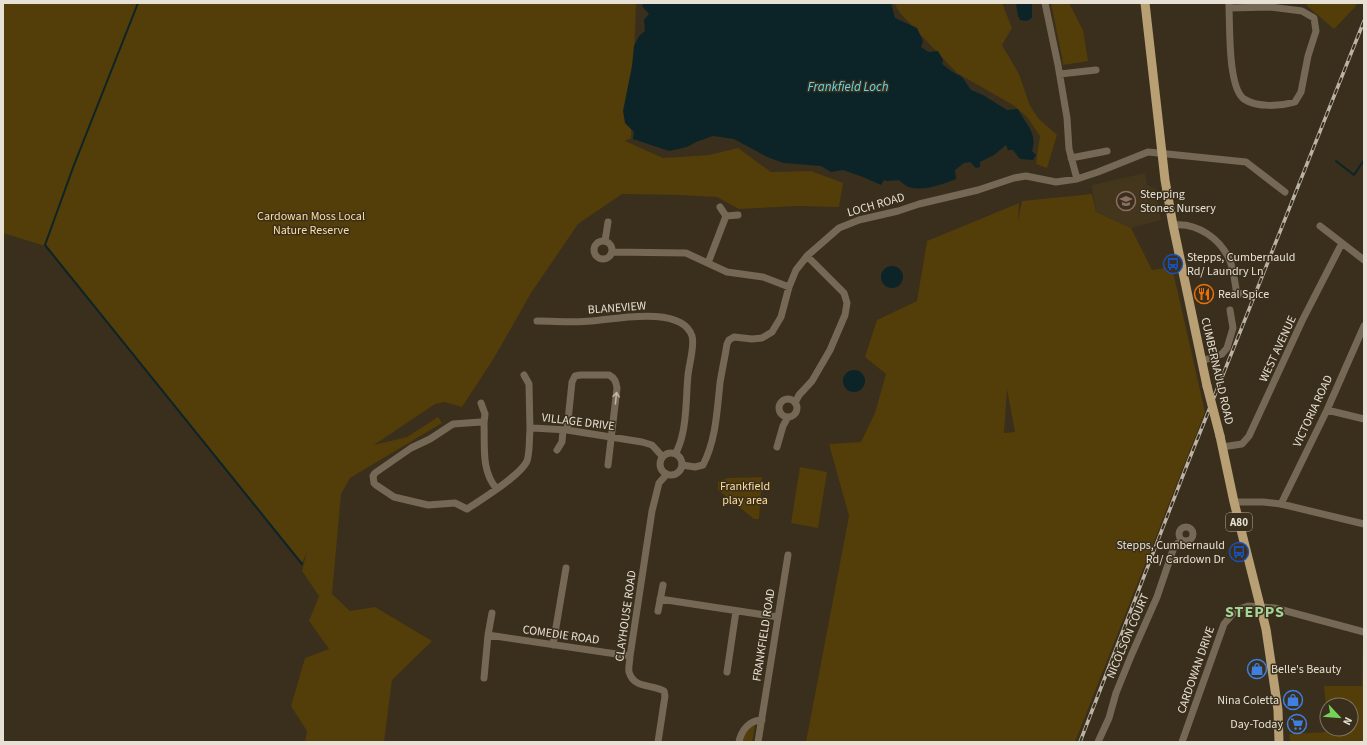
<svg xmlns="http://www.w3.org/2000/svg" width="1367" height="745" viewBox="0 0 1367 745" font-family="'Source Sans 3',sans-serif">
	<style>
		.built { fill: #44361c }
		.green { fill: #533d09; fill-rule: evenodd }
		.water { fill: #0c2428 }
		.lines { fill: none; stroke-linecap: round; stroke-linejoin: round }
		.stream { stroke: #0c2428; stroke-width: 2 }
		.minor { stroke: #756854; stroke-width: 7 }
		.major { stroke: #b89f74; stroke-width: 9 }
		.rail-casing { stroke: #bbb3a5; stroke-width: 3.5 }
		.rail { stroke: #392f1c; stroke-width: 2; stroke-dasharray: 6; stroke-linecap: butt }
		.major-bridge { stroke: #b89f74; stroke-width: 9 }
		.oneway { stroke: #bfb6a7 }
		.labels { text-anchor: middle; dominant-baseline: central; stroke-width: 3; stroke-linejoin: round; paint-order: stroke }
		.shield { fill: #392f1c; stroke: #b3ab9d; stroke-width: 1 }
		.shield-label { font-size: 11px; font-weight: bold; fill: #e7e0d4 }
		.poi-label { font-size: 12px; fill: #e7e0d4; stroke: #392f1c; text-anchor: start }
		.street-label { font-size: 12px; fill: #e7e0d4; stroke: #392f1c }
		.park-label { font-size: 12px; fill: #fedda0; stroke: #392f1c }
		.water-label { font-size: 13px; font-style: italic; fill: #62d6e8; stroke: #392f1c }
		.district-label { font-size: 16px; font-weight: bold; letter-spacing: 1px; fill: #a3d596; stroke: #392f1c }
	</style>
	<rect width="100%" height="100%" fill="#392f1c"/>
	<path class="built" d="M1145 173 1147 185 1156 189 1161 220 1131 228 1096 212 1092 185Z"/>
	<path class="green" d="M3 3H636L631 138 625 141 663 158 709 155 738 148 771 172 811 171 843 183 839 207 798 206 739 209 717 197 680 195 622 194 578 224 531 293 494 358 462 407 445 402 435 404 374 445 407 437 438 417 442 423 350 478 341 494 332 594 350 611 375 607 432 641 392 680 384 742H305L307 731 291 706 305 658 329 649 309 621 319 596 302 571 307 551 302 564 45 246 3 233Z
		M894 3H1002L1012 28 1002 45 1019 74 1030 106 1039 119 1057 135 1047 168 1036 164 1040 136 1027 117 1013 105 957 73 900 13Z
		M1051 3H1069L1083 30 1088 61 1063 65 1062 58 1064 57H1062Z
		M1307 3H1357L1355 7 1334 29 1307 6Z
		M1092 194 1096 212 1131 228 1152 270 1172 267 1205 412 1075 742H806L849 516 829 444 861 442 875 413 886 374 865 357 877 320 917 301 927 241 1019 203 1018 221 1022 201ZM1007 389 1015 432 1005 433H1004Z
		M800 467 827 472 818 528 791 523Z
		M762 477 759 519H754L718 490V482L728 478Z
		M1363 637 1364 742H1290L1289 734 1328 732V729H1351V705H1327V717L1324 686H1362Z
		M752 725 755 726 752 742H741L743 733Z"/>
	<path class="water" d="M644 3H891L895 18 917 28 923 41 921 47 928 52 938 51 943 60 942 64 951 71 962 77 971 90 983 95 1007 110 1018 109C1025 124 1038 132 1032 151L1036 155 1033 160 1020 159 1013 150H1008L1006 145 994 155 980 162V167L976 168 970 162 964 163 955 170 956 179C944 184 921 192 909 187 905 186 902 182 898 180L887 181 884 180 881 185 863 177 843 170 831 172 821 166 784 163 767 157 734 139 713 136 696 142 687 147 669 151 633 139 634 132 625 123 623 111 632 66 634 46 639 36 645 31 644 20 649 14 642 6Z
		M1016 3H1032V18L1027 21 1020 20 1018 16Z
		M881 277a11 11 0 1 1 22 0a11 11 0 1 1-22 0Z
		M843 381a11 11 0 1 1 22 0a11 11 0 1 1-22 0Z"/>
	<g class="lines">
		<path class="stream" d="M138 3 74 165 45 245 302 564
			M1336 161 1354 175 1364 160"/>
		<path class="minor" d="M1045 3 1058 65 1067 118 1069 149 1077 179
			M1229 8 1270 7 1302 11 1314 18 1316 31 1308 56 1301 92 1295 102C1281 106 1257 108 1244 99 1228 88 1230 27 1229 8V3
			M1060 74 1096 70
			M1071 158 1107 151
			M720 207 726 216 738 215
			M1173 225C1197 222 1221 239 1230 261 1234 271 1235 284 1237 295L1245 293
			M1320 226 1364 260
			M594 250a9 9 0 1 1 18 0a9 9 0 1 1-18 0Z
			M605 241 608 222
			M612 252 686 253 727 272 763 277 789 287
			M708 263 726 216
			M537 321C555 321 574 323 592 321 615 319 682 305 692 336 695 346 689 364 688 375 686 395 687 417 682 436 681 442 678 448 676 453
			M1202 361 1222 354 1227 348 1233 328 1230 310
			M524 375 529 384 530 430
			M779 408a9 9 0 1 1 18 0a9 9 0 1 1-18 0Z
			M481 403 485 414 484 423
			M795 403 799 395 812 381 830 350 845 315 847 303 844 293 807 256
			M1327 410 1364 419
			M567 430 572 382 575 376 580 375H609C615 378 616 382 617 388L608 465
			M777 447 783 426 788 417
			M1222 447 1242 444 1249 436 1302 321 1342 243
			M557 450 562 442 563 430
			M660 464a11 11 0 1 1 22 0a11 11 0 1 1-22 0Z
			M682 465 695 467 703 465C716 440 717 411 720 383 722 370 725 357 727 344L729 340 734 337 752 339 762 338 772 332 781 317 789 287 796 270 807 256 839 228 859 220 898 211 919 204 978 190 1014 178 1026 176 1056 182 1077 179 1098 172 1148 152 1246 162 1285 192
			M496 488C481 470 485 446 484 423L481 422 453 424 430 439 411 448 375 473 373 476 374 483 376 485 394 497 428 505 455 503 467 509C482 499 520 476 527 461 530 452 529 439 530 430L533 428 567 430 642 442 652 445 662 456
			M1234 502H1263L1281 504 1364 524
			M1281 504 1327 410 1364 326
			M1179 534a7 7 0 1 1 14 0a7 7 0 1 1-14 0Z
			M660 599 778 617
			M658 611 663 585
			M488 635 630 656
			M553 645 566 568
			M727 672 736 611
			M484 678 488 635 492 613
			M658 742 665 696 664 691C652 684 634 689 629 672 628 668 630 661 630 656L652 511 659 483 667 474
			M739 742C741 731 749 720 762 720
			M758 742 788 555
			M1098 742 1109 718 1116 693 1131 656 1157 597 1174 547 1181 540
			M1182 742 1224 624 1236 610 1248 606 1275 608 1364 632"/>
		<path class="major" d="M1145 3 1165 180 1173 225 1207 386
			M1220 436 1234 502 1266 629 1278 710 1279 742"/>
		<g class="rail-casing">
			<path id="rail" d="M1080 742 1187 465 1364 21"/>
		</g>
		<use href="#rail" class="rail"/>
		<path class="major-bridge" d="M1207 386 1220 436"/>
	</g>
	<defs><path id="oneway-shaft" d="M-6 0H5M1.5-3L5.5 0L1.5 3" fill="none" stroke-width="1.6" stroke-linecap="round" stroke-linejoin="round"/></defs>
	<use class="oneway" href="#oneway-shaft" transform="translate(616 398) rotate(-84)"/>
	<defs>
		<g id="school-ring" transform="scale(1)"><circle r="9.5" fill="#392f1c" stroke="#8d6e63" stroke-width="1.5"/><path d="M0-5L7-2L0 1L-7-2ZM-4 1L0 2.5L4 1V4Q0 6-4 4Z" fill="#8d6e63"/></g>
		<g id="bus-ring" transform="scale(1)"><circle r="9.5" fill="#392f1c" stroke="#1a4fb4" stroke-width="1.5"/><path d="M-5-6H5V4H4V6H2V4H-2V6H-4V4H-5ZM-3.5-4V0h7V-4ZM-3.5 1.2v1.5H-2V1.2ZM2 1.2v1.5H3.5V1.2Z" fill="#1a4fb4"/></g>
		<g id="restaurant-ring" transform="scale(1)"><circle r="9.5" fill="#392f1c" stroke="#e8710a" stroke-width="1.5"/><path d="M-5-6h1v4h1v-4h1v4h1v-4h1v5L-1.5 .5V6h-2V.5L-5-1ZM5-6V6H3V1.5H1.5Q1.5-4 5-6Z" fill="#e8710a"/></g>
		<g id="shop-ring" transform="scale(1)"><circle r="9.5" fill="#392f1c" stroke="#3f7fe0" stroke-width="1.5"/><path d="M-5-2.5h2.3a2.7 3.5 0 0 1 5.4 0H5L5.5 6h-11ZM-1.5-2.5h3a1.5 2.3 0 0 0-3 0Z" fill="#3f7fe0"/></g>
		<g id="supermarket-ring" transform="scale(1)"><circle r="9.5" fill="#392f1c" stroke="#3f7fe0" stroke-width="1.5"/><path d="M-6-5.5h2.5l.6 2H6L4.5 2H-2.5L-4.4-4H-6ZM-1.5 3.2a1.3 1.3 0 1 0 .1 0ZM3 3.2a1.3 1.3 0 1 0 .1 0Z" fill="#3f7fe0"/></g>
	</defs>
	<g fill-rule="evenodd">
		<use href="#school-ring" x="1126" y="201"/>
		<use href="#bus-ring" x="1173" y="264"/>
		<use href="#restaurant-ring" x="1204" y="294"/>
		<use href="#bus-ring" x="1239" y="552"/>
		<use href="#shop-ring" x="1257" y="669"/>
		<use href="#shop-ring" x="1293" y="700"/>
		<use href="#supermarket-ring" x="1297" y="724"/>
	</g>
	<g class="labels">
		<rect class="shield" x="1226" y="513" width="26" height="18" rx="3"/>
		<g class="shield-label">
			<text x="1239" y="522">A80</text>
		</g>
		<g class="poi-label">
			<text x="1140" y="194">Stepping<tspan x="1140" dy="14">Stones Nursery</tspan></text>
			<text x="1187" y="257">Stepps, Cumbernauld<tspan x="1187" dy="14">Rd/ Laundry Ln</tspan></text>
			<text x="1218" y="294">Real Spice</text>
			<text x="1225" y="545" text-anchor="end">Stepps, Cumbernauld<tspan x="1225" dy="14">Rd/ Cardown Dr</tspan></text>
			<text x="1271" y="669">Belle's Beauty</text>
			<text x="1279" y="700" text-anchor="end">Nina Coletta</text>
			<text x="1283" y="724" text-anchor="end">Day-Today</text>
		</g>
		<g class="street-label">
			<text transform="translate(876 205) rotate(-16)">LOCH ROAD</text>
			<text transform="translate(617 308) rotate(-4)">BLANEVIEW</text>
			<text transform="translate(1278 349) rotate(-65)">WEST AVENUE</text>
			<text transform="translate(1217 371) rotate(77)">CUMBERNAULD ROAD</text>
			<text transform="translate(1313 411) rotate(-65)">VICTORIA ROAD</text>
			<text transform="translate(578 422) rotate(7)">VILLAGE DRIVE</text>
			<text transform="translate(626 616) rotate(-82)">CLAYHOUSE ROAD</text>
			<text transform="translate(561 635) rotate(8)">COMEDIE ROAD</text>
			<text transform="translate(764 635) rotate(-81)">FRANKFIELD ROAD</text>
			<text transform="translate(1128 636) rotate(-67)">NICOLSON COURT</text>
			<text transform="translate(1196 670) rotate(-71)">CARDOWAN DRIVE</text>
		</g>
		<g class="park-label">
			<text x="311" y="216">Cardowan Moss Local<tspan x="311" dy="14">Nature Reserve</tspan></text>
			<text x="745" y="486">Frankfield<tspan x="745" dy="14">play area</tspan></text>
		</g>
		<g class="water-label">
			<text x="848" y="87">Frankfield Loch</text>
		</g>
		<g class="district-label">
			<text x="1255" y="612">STEPPS</text>
		</g>
	</g>
	<rect width="1367" height="745" fill="none" stroke="#e7e0d4" stroke-width="8"/>
	<g transform="translate(1339 717) rotate(116)"><circle r="19" fill="#392f1c" stroke="#7f7666"/>
	<path d="M0-3L7 15L0 10L-7 15Z" fill="#74d25b"/>
	<text y="-6" font-size="11" font-weight="bold" text-anchor="middle" fill="#e7e0d4">N</text>
	</g>
</svg>
